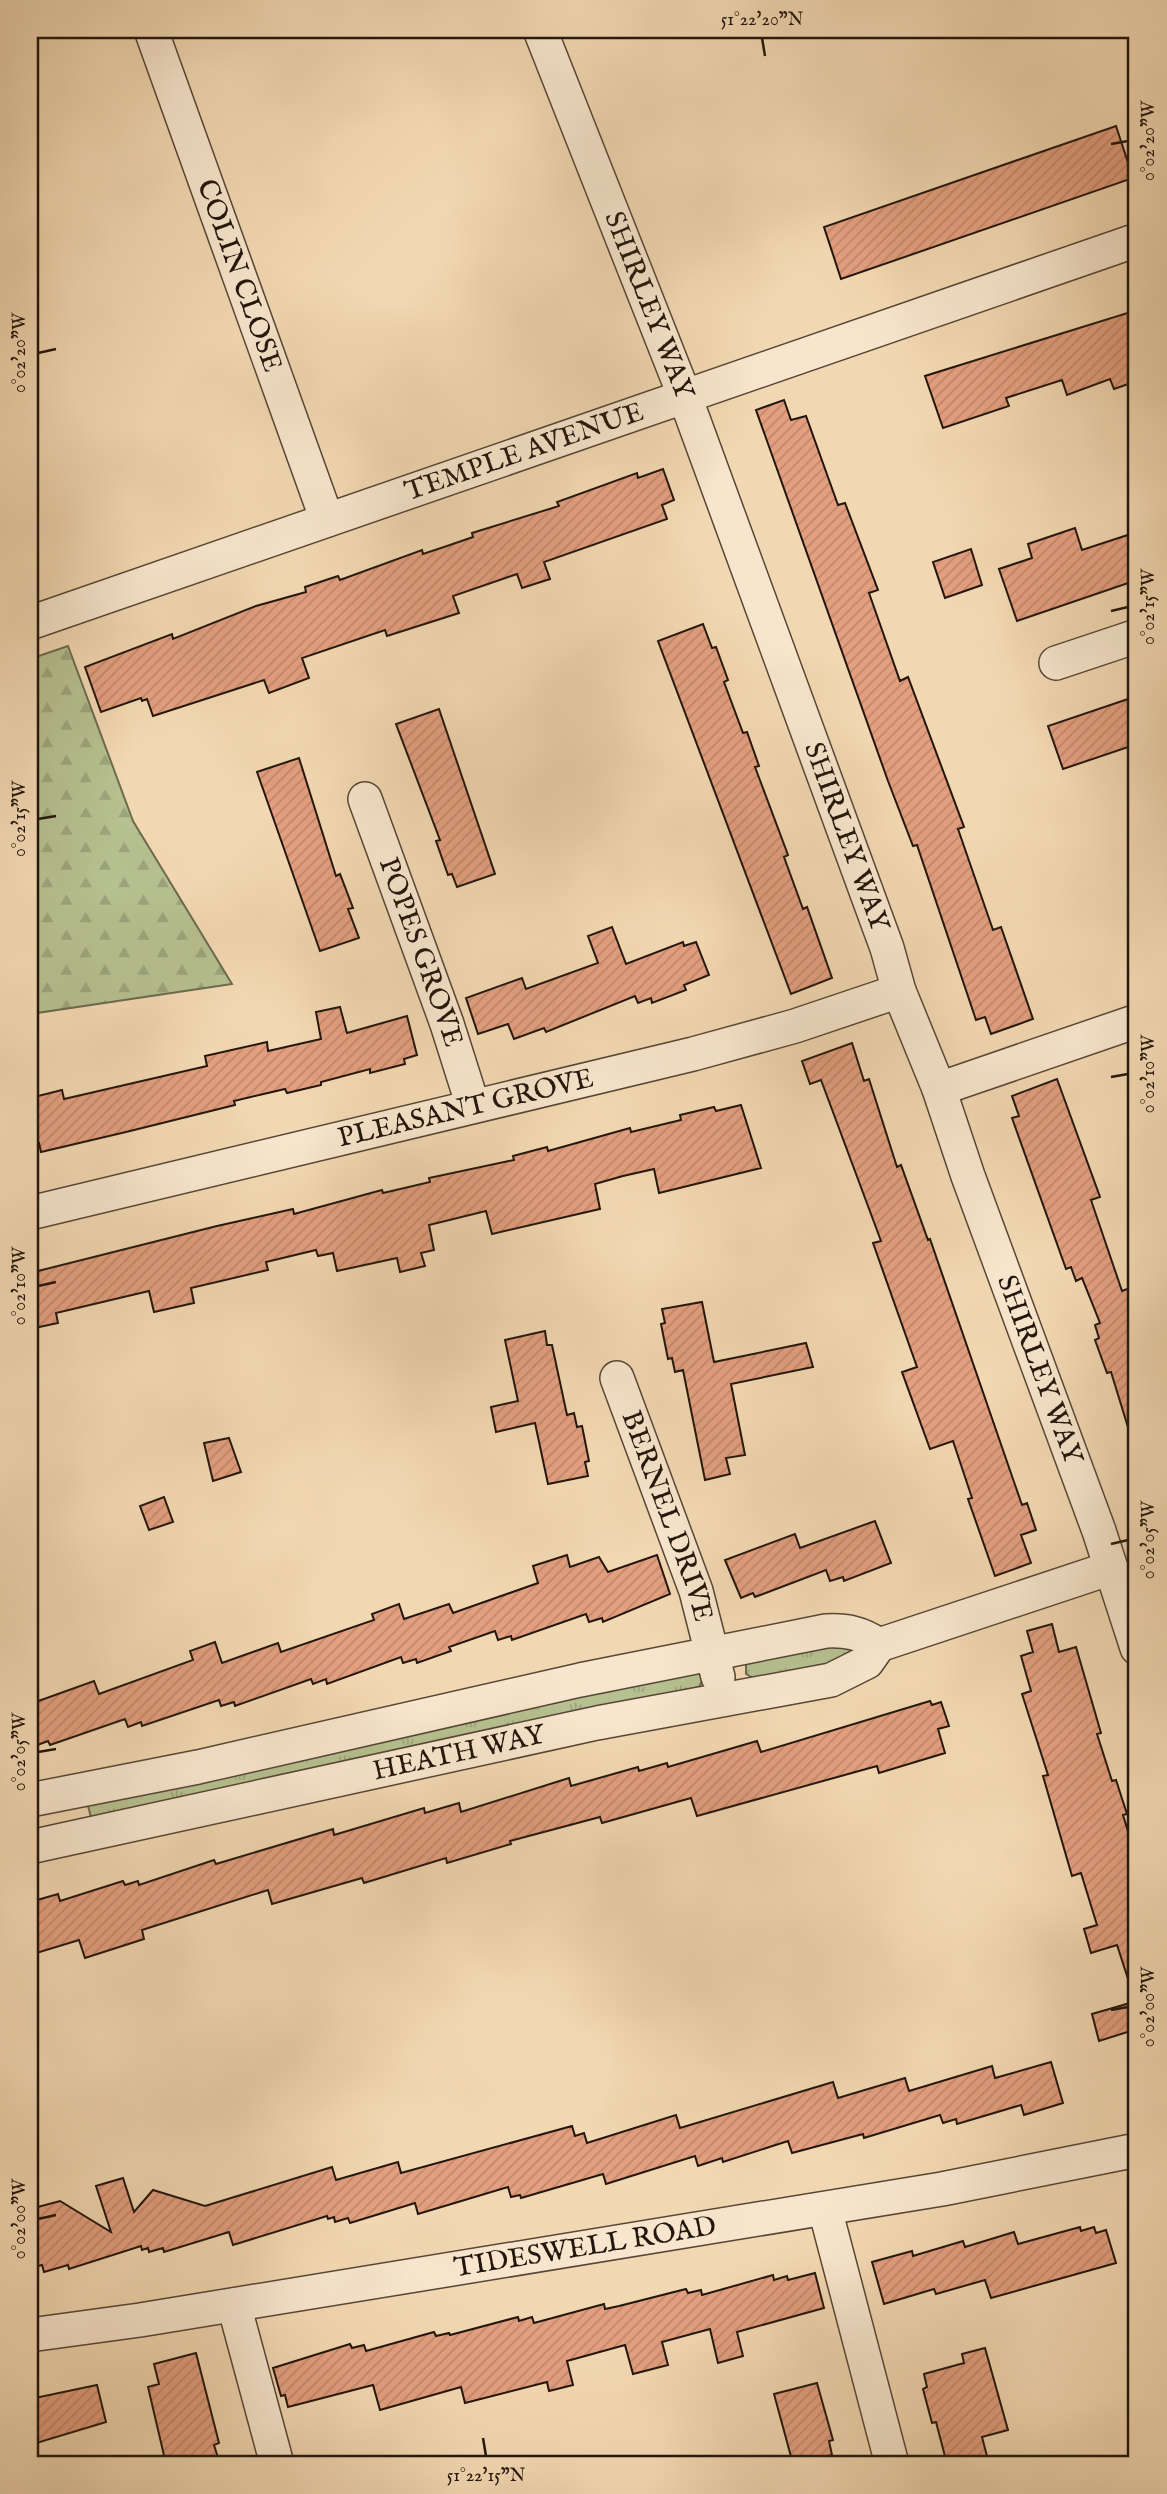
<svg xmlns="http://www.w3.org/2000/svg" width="1167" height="2494" viewBox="0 0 1167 2494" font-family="'IM FELL English',serif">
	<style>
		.grass { fill: url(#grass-tufts); stroke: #6c6b4e; stroke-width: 2 }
		.forest { fill: url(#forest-firs); stroke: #6c6b4e; stroke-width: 2 }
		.building { fill: url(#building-hatch); stroke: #23160d; stroke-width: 2 }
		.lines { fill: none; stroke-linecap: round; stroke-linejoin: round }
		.street-casing { stroke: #574636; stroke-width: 36 }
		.street { stroke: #f7e6cd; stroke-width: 33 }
		.ticks { fill: none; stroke: #23160d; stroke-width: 2.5 }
		.labels { text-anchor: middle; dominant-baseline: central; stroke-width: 5; stroke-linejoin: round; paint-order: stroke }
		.street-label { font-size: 28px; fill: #23160d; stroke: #f7e6cd }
		.neatline { fill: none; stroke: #23160d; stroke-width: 2.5 }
		.ticks-label { font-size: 18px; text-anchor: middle; fill: #23160d }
	</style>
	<defs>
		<pattern id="grass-tufts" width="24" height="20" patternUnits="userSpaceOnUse" patternTransform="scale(1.75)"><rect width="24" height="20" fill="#b6c090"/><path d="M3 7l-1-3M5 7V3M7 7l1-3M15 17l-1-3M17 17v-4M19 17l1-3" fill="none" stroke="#9ca47b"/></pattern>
		<pattern id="forest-firs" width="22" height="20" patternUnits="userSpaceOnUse" patternTransform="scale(1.75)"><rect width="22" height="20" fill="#b6c090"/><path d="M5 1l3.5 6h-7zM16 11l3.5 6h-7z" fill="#9ca47b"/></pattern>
		<pattern id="building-hatch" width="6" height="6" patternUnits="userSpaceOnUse" patternTransform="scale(1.75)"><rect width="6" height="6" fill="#e39f7f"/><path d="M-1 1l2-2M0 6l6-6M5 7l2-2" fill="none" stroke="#c2886d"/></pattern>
	</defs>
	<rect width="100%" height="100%" fill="#f2d8b2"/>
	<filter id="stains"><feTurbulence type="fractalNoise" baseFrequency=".00286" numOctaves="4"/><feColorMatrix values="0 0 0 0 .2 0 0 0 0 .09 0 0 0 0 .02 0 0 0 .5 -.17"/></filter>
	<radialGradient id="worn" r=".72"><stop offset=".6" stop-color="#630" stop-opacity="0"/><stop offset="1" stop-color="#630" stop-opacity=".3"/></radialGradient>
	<path class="grass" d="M819 1644 857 1647 851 1660 755 1679 746 1674V1664Z
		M698 1670 704 1677 699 1687 91 1817 88 1806 92 1801Z"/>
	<path class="forest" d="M68 646 133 821 232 984 30 1014V659Z"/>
	<path class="building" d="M1116 126 1133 178 841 279 824 227Z
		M1137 310V381L1114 389 1110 379 1067 395 1062 380 1006 398 1009 406 943 428 925 376Z
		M784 400 791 420 806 416 838 505 845 503 878 590 869 593 900 681 908 677 964 827 958 829 993 930 1001 927 1033 1019 991 1034 985 1017 976 1020 917 845 913 846 888 781 756 410Z
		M663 469 674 500 662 505 667 519 544 562 550 579 522 588 517 574 453 596 459 613 387 636 385 630 302 658 309 678 269 693 264 680 153 716 147 699 142 701 141 698 101 712 85 667 172 634 173 639 256 606 306 592 305 587 338 576 340 580 422 550 423 554 447 546 473 537 472 533 559 506 557 502 637 473 638 478Z
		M1075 528 1082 550 1137 532V580L1017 621 999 569 1032 558 1028 544Z
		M971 549 982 585 945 598 933 562Z
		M703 624 712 648 716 647 728 680 724 682 743 733 747 732 759 766 755 767 788 855 784 857 803 909 807 907 832 978 791 994 658 641Z
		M1137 696V744L1063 769 1048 726Z
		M439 709 495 874 457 887 452 874 448 875 436 841 440 840 396 724Z
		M299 758 336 876 340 874 353 908 348 909 359 938 320 951 257 772Z
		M612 927 626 964 683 942 684 946 696 942 709 975 684 985 686 990 652 1003 651 998 638 1003 635 996 546 1032 544 1028 514 1039 508 1024 478 1034 466 998 522 978 526 989 598 963 588 936Z
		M340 1007 347 1033 407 1016 417 1055 404 1059 405 1064 370 1073V1069L321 1082V1085L287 1093 285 1089 234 1101 235 1105 126 1132 41 1152 39 1143 30 1145V1098L62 1090 64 1099 207 1066 205 1056 267 1042 268 1051 321 1039 316 1012Z
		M852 1043 864 1081 869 1079 897 1167 901 1165 928 1240 930 1239 1022 1505 1027 1503 1036 1530 1021 1535 1031 1563 995 1576 968 1499 972 1498 953 1441 930 1449 902 1372 917 1367 873 1243 881 1241 821 1080 810 1084 802 1061Z
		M1057 1079 1100 1197 1091 1200 1122 1291 1130 1288 1137 1307V1436L1131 1437 1111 1372 1107 1373 1095 1340 1099 1338 1095 1325 1100 1323 1082 1278 1076 1281 1071 1267 1066 1269 1012 1118 1019 1116 1012 1096Z
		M741 1105 761 1168 659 1193 654 1169 623 1176 595 1184 600 1209 492 1234 486 1211 429 1225 434 1250 421 1253 425 1266 400 1272 397 1258 337 1271 333 1253 318 1256 316 1250 266 1262 268 1270 191 1288 194 1303 154 1312 149 1291 56 1313 58 1323 30 1329V1273L217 1226 293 1209 294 1214 382 1190 383 1193 430 1182 429 1178 514 1160 513 1156 547 1147 548 1151 630 1128 631 1132 681 1120 680 1115 714 1107 716 1111Z
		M702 1302 714 1362 806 1343 813 1367 731 1384 745 1455 726 1458 730 1474 705 1480 683 1370 675 1372 672 1358 668 1359 661 1324 665 1323 662 1309Z
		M545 1331 547 1345H552L567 1415 574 1413 577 1427 582 1426 589 1461 585 1462 588 1476 548 1484 535 1423 496 1432 491 1407 518 1401 505 1340Z
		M229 1438 241 1472 213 1481 204 1443Z
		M164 1497 173 1522 149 1530 140 1506Z
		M875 1521 891 1563 844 1581 843 1577 830 1581 826 1570 755 1597 753 1593 741 1598 725 1560 795 1534 800 1548Z
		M567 1555 570 1567 599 1557 608 1572 657 1555 670 1594 603 1622 602 1618 589 1622 586 1614 512 1640 511 1636 498 1640 495 1631 449 1647 451 1651 417 1663 416 1659 403 1663 401 1657 327 1684 326 1679 313 1684 311 1679 235 1706 234 1702 221 1706 219 1700 142 1726 141 1722 128 1727 125 1719 50 1745 48 1741 35 1746 30 1729V1704L94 1681 99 1694 193 1660 190 1651 215 1642 222 1663 278 1643 281 1652 374 1620 372 1614 399 1604 404 1619 449 1604 453 1613 538 1583 533 1566Z
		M1052 1624 1059 1652 1076 1647 1101 1733 1097 1734 1112 1781 1116 1780 1127 1814 1123 1815 1137 1861V1990L1132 1991 1117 1945 1091 1953 1084 1929 1097 1925 1081 1873 1072 1876 1043 1776 1048 1775 1022 1694 1031 1691 1021 1656 1033 1652 1027 1631Z
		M930 1701 932 1705 941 1702 949 1726 938 1729 945 1753 879 1773 877 1766 697 1816 691 1798 602 1823 600 1817 510 1841 511 1844 447 1863 446 1858 364 1883 362 1878 272 1904 268 1890 142 1930 144 1939 85 1958 79 1940 30 1955V1902L58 1894 60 1901 123 1881 125 1885 138 1881 139 1885 214 1860 216 1864 333 1829 334 1835 424 1808 425 1813 459 1803 461 1812 569 1778 571 1786 638 1767 639 1771 667 1763 668 1767 757 1741 761 1752Z
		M1130 2003 1137 2029 1099 2041 1092 2014Z
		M1051 2062 1063 2103 1024 2115 1021 2105 957 2124 956 2119 943 2123 940 2115 864 2138 863 2134 792 2153 788 2141 723 2162 722 2158 698 2166 695 2156 606 2184 603 2174 521 2198 520 2195 511 2197 508 2187 418 2214 415 2203 350 2223 348 2218 335 2222 334 2217 328 2219 327 2216 233 2245 229 2232 164 2252 163 2248 149 2252 148 2248 142 2250 141 2246 69 2269 68 2265 44 2272 42 2265 30 2268V2209L60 2201 111 2232 96 2186 123 2178 134 2212 153 2190 205 2206 332 2167 336 2180 398 2162 401 2173 572 2126 575 2136 584 2133 587 2143 676 2115 680 2128 833 2082 838 2098 905 2078 909 2091 992 2066 995 2078Z
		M1080 2227 1081 2231 1094 2227 1096 2233 1106 2230 1116 2263 991 2298 985 2280 936 2294 934 2289 884 2304 872 2262 912 2251 913 2256 963 2241 965 2247 1014 2232 1018 2244Z
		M815 2273 824 2308 737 2332 743 2356 718 2363 710 2329 662 2342 668 2365 633 2374 625 2345 567 2361 573 2385 549 2391 547 2382 465 2403 461 2387 380 2410 373 2385 288 2407 285 2395 281 2396 273 2368 350 2344 352 2348 364 2345 366 2351 434 2332 436 2336 449 2333 450 2335 518 2317 519 2321 532 2317 534 2323 604 2304 605 2309 619 2306 686 2289 688 2293 701 2290 702 2295 773 2275 774 2280 787 2276 788 2280Z
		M985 2348 1008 2430 982 2437 989 2464H947L936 2422 932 2423 923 2389 927 2387 924 2374 964 2363 962 2354Z
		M196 2353 219 2443 214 2445 220 2464H166L148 2387 159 2384 154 2364Z
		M817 2383 833 2440 829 2441 832 2455 827 2456 830 2464H793L774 2394Z
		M97 2385 106 2422 30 2445V2399Z"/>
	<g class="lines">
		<g class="street-casing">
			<g id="street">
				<path id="s1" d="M151 30 327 520"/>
				<path id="s2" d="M540 30 685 397 887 948 899 991 939 1089 968 1176 1099 1531 1137 1648"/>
				<path id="s3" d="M30 623 1137 240"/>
				<path d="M1056 663 1137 636"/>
				<path id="s4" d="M365 799 447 1024 473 1106"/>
				<path d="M939 1089 1137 1021"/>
				<path id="s5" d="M30 1213 693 1054 795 1026 899 991"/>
				<path id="s6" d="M617 1378 696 1591 718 1677"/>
				<path d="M30 1800 198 1767 580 1680 826 1631C847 1630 861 1633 879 1645"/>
				<path id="s7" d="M30 1847 597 1723 831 1680 867 1662 879 1645 1111 1568"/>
				<path d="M825 2209 892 2464"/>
				<path d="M234 2305 277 2464"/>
				<path id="s8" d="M30 2335 140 2320 942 2189 1137 2150"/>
			</g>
		</g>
		<use href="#street" class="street"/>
	</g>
	<path class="ticks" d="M762 38 765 56M1111 144 1128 141M38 353 56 349M1111 611 1128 607M38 819 56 816M1111 1077 1128 1074M38 1286 56 1282M1111 1544 1128 1540M38 1752 56 1749M1111 2010 1128 2007M38 2219 56 2215M483 2438 486 2456"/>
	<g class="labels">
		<g class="street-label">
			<text stroke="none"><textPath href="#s1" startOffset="261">COLIN CLOSE</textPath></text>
			<text stroke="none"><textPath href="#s2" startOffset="296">SHIRLEY WAY</textPath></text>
			<text stroke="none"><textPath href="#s3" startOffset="523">TEMPLE AVENUE</textPath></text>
			<text stroke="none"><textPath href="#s2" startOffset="863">SHIRLEY WAY</textPath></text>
			<text stroke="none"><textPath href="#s4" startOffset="163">POPES GROVE</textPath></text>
			<text stroke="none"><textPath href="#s5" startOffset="448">PLEASANT GROVE</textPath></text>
			<text stroke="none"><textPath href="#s2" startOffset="1430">SHIRLEY WAY</textPath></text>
			<text stroke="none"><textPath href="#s6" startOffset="147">BERNEL DRIVE</textPath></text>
			<text stroke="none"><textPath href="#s7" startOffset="439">HEATH WAY</textPath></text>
			<text stroke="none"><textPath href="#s8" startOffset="562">TIDESWELL ROAD</textPath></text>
		</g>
	</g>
	<rect width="1167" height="2494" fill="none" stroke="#f2d8b2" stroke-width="77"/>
	<rect x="38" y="38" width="1090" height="2418" class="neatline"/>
	<g class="ticks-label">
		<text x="762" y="25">51°22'20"N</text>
		<text transform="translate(1148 141) rotate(-90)" y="6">0°02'20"W</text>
		<text transform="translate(19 353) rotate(-90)" y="6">0°02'20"W</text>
		<text transform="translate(1148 607) rotate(-90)" y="6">0°02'15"W</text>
		<text transform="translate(19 819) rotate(-90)" y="6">0°02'15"W</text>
		<text transform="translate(1148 1074) rotate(-90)" y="6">0°02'10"W</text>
		<text transform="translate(19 1286) rotate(-90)" y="6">0°02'10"W</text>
		<text transform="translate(1148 1540) rotate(-90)" y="6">0°02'05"W</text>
		<text transform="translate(19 1752) rotate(-90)" y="6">0°02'05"W</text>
		<text transform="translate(1148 2007) rotate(-90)" y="6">0°02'00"W</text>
		<text transform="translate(19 2219) rotate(-90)" y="6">0°02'00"W</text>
		<text x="486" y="2481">51°22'15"N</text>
	</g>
	<rect width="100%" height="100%" filter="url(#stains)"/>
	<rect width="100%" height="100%" fill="url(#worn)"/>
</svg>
